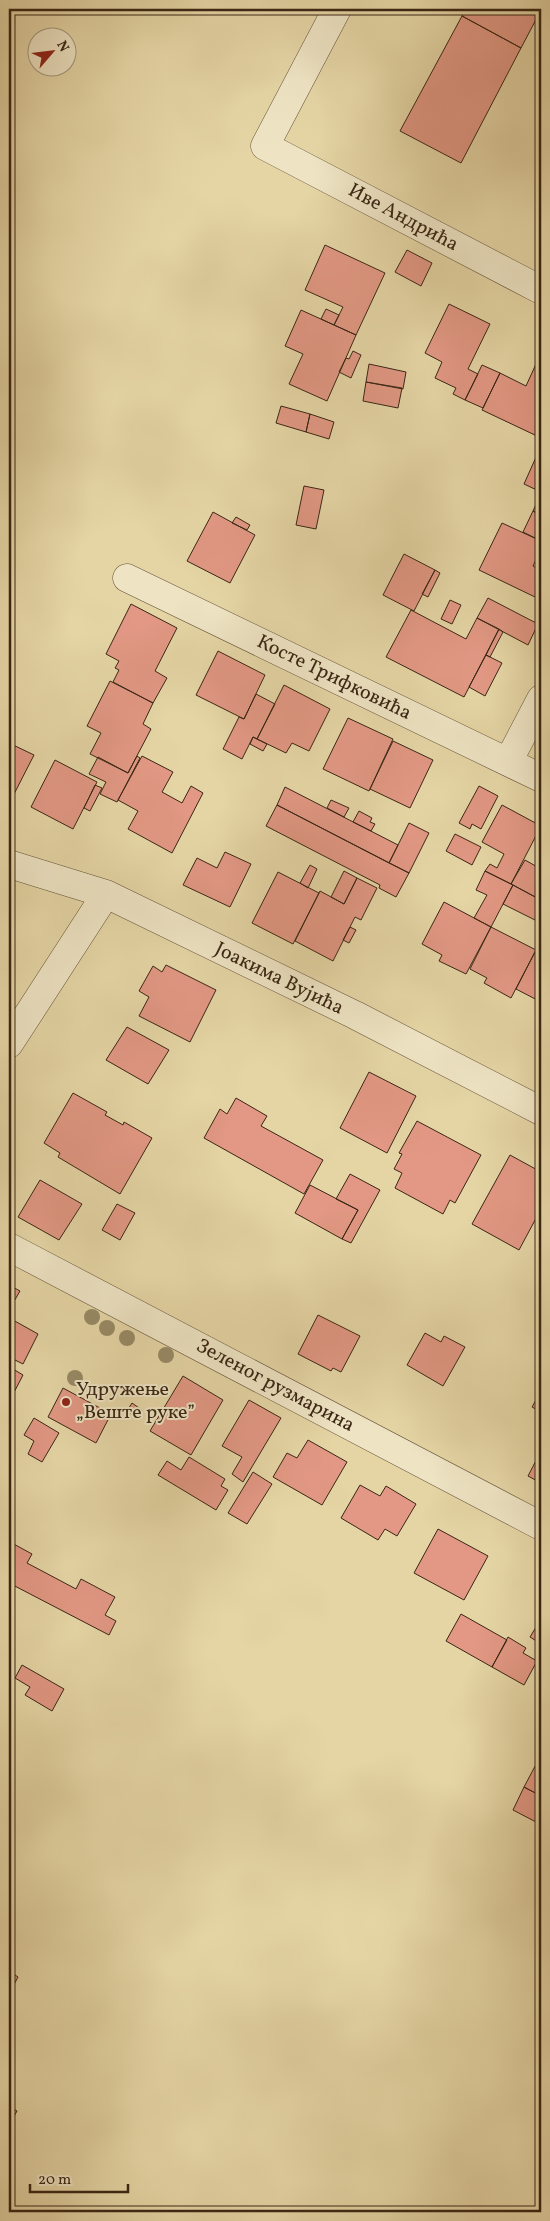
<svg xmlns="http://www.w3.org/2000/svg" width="550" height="2221" viewBox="0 0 550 2221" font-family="Vollkorn,serif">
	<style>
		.building { fill: #e29884; stroke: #3a2614 }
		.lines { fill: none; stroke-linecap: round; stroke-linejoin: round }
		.street-casing { stroke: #655238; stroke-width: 29 }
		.street { stroke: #eee4c4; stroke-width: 28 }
		.tree { fill: #978a65 }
		.poi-dot { fill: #8f2418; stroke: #eee4c4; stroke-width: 2 }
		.labels { text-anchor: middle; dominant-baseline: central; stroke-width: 4; stroke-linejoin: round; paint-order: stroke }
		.street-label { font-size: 20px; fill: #3a2614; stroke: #eee4c4 }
		.poi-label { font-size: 20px; fill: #3a2614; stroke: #eee4c4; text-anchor: start }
	</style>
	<rect width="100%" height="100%" fill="#e5d5a5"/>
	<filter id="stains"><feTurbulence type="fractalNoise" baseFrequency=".004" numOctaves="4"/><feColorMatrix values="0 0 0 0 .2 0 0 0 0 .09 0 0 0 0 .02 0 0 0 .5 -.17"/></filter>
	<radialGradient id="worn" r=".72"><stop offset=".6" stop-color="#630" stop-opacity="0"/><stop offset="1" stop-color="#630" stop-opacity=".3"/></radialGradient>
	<path class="building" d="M465 9H541V10L521 48 462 16Z
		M462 16 521 48 461 163 400 131Z
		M325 245 385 273 356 335 334 325 343 307 305 290Z
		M407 250 432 263 421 286 395 272Z
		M449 304 490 324 468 369 478 374 465 400 453 394 456 388 435 378 442 362 425 353Z
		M326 309 339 315 334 325 321 319Z
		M301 310 356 335 327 401 289 384 303 354 285 346Z
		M353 351 361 355 351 378 339 372 346 358 349 359Z
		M541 353V426L537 436 482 410 500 373 526 386Z
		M369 364 406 372 403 389 366 382Z
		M482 365 500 373 483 408 465 400Z
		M366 382 402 388 398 408 363 401Z
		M281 406 310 414 306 432 276 423Z
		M310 414 334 422 329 439 306 432Z
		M541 446V492L524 484Z
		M304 486 324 490 316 529 296 525Z
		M541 493V516L533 511Z
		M533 511 541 516V541L523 532Z
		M213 512 255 535 230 583 187 561Z
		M236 517 250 525 247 530 232 523Z
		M502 523 541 541V549L533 566 541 571V584L535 597 479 570Z
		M404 554 435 570 414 611 383 595Z
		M435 570 440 573 428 597 422 594Z
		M488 598 538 624 528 645 477 618Z
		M450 600 461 605 452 624 441 619Z
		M131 604 177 628 155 671 167 678 153 703 113 682 119 670 115 668 119 661 106 654Z
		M411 610 466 639 477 618 499 629 464 697 386 657Z
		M499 629 503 632 490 657 486 655Z
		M218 651 265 675 244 719 196 695Z
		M486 655 502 663 485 696 469 687Z
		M110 681 153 703 143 724 151 729 128 773 90 754 101 733 87 726Z
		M284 685 330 709 309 751 292 743 286 753 257 739Z
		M256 694 275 704 257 739 253 737 242 759 223 749 239 717 244 719Z
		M348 718 393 739 369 791 323 769Z
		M253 737 267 744 263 751 250 744Z
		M393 741 433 760 410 808 370 789Z
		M9 743 34 755 12 798 9 796Z
		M137 756 140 758 117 802 100 794 106 782 89 774 98 757 128 773Z
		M142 756 173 772 162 792 182 803 191 786 203 793 172 853 128 829 138 811 118 800Z
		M55 760 97 782 73 829 31 807Z
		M95 785 102 788 90 811 84 808Z
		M479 786 498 796 481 829 472 824 470 829 459 823Z
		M285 787 398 845 389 863 277 805Z
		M331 800 349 808 344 817 327 808Z
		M277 805 409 873 396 897 379 888 380 885 266 826Z
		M502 805 541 826 511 884 485 871 490 864 497 868 504 854 482 842Z
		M359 811 372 818 370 822 375 824 371 831 353 822Z
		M409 823 429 833 409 873 389 863Z
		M455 834 481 847 472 865 446 851Z
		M225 852 251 864 230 907 183 885 197 858 217 868Z
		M525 860 541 869V890L537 898 511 884Z
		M310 865 317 869 308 888 300 883Z
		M344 871 357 878 344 904 331 897Z
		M485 871 513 885 491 927 474 918 487 895 476 890Z
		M278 872 319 893 293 944 252 923Z
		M357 878 377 888 361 920 355 917 333 961 295 941 320 891 344 904Z
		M513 885 541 900V907L535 920 503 904Z
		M444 902 491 927 466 974 439 961 442 955 422 944Z
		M350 927 356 930 349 943 343 940Z
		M491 927 536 950 511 998 484 983 487 978 470 969Z
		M541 941V953L536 950Z
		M536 950 541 953V1002L516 989Z
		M166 965 216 990 190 1042 139 1016 149 997 139 991 153 966 162 972Z
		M127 1027 169 1050 148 1084 106 1060Z
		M369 1072 416 1096 387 1153 340 1128Z
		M73 1093 107 1112 105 1115 123 1125 124 1122 152 1138 120 1194 58 1157 60 1153 44 1143Z
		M236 1098 267 1116 261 1126 323 1160 304 1194 204 1138 220 1109 227 1114Z
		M417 1121 481 1155 455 1203 450 1200 443 1214 395 1188 402 1173 394 1169 402 1154 399 1153Z
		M510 1155 541 1172V1209L519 1250 472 1224Z
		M350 1174 380 1190 351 1243 342 1239 358 1210 336 1199Z
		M40 1180 82 1204 59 1240 18 1217Z
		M310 1185 358 1210 342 1239 295 1213Z
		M117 1204 135 1213 120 1240 102 1230Z
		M9 1285 20 1291 9 1310Z
		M318 1315 360 1336 341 1372 333 1368 331 1371 298 1354Z
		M13 1320 38 1334 23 1364 9 1357V1329Z
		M425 1333 441 1342 444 1336 465 1347 443 1386 407 1365Z
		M13 1369 23 1375 9 1402V1374Z
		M183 1376 223 1400 191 1455 150 1431Z
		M63 1388 111 1414 96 1443 48 1417Z
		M541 1391V1412L532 1407Z
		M249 1400 281 1418 243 1482 232 1474 242 1457 222 1446Z
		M132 1403 142 1410 137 1418 127 1411Z
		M34 1418 59 1433 42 1462 28 1454 34 1441 24 1435Z
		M308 1440 347 1462 322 1505 273 1477 287 1453 297 1458Z
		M541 1451V1483L528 1476Z
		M189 1457 225 1479 221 1486 228 1490 216 1510 158 1475 167 1461 181 1470Z
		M253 1472 272 1484 247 1524 228 1513Z
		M360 1485 380 1496 386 1486 416 1504 397 1536 385 1529 378 1540 341 1518Z
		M438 1529 488 1556 464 1600 414 1573Z
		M10 1542 32 1554 27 1563 76 1589 81 1579 115 1597 105 1615 116 1621 109 1635 9 1583Z
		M461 1614 507 1640 492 1667 446 1641Z
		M541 1619V1644L530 1637Z
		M508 1637 526 1648 523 1653 537 1661 524 1685 492 1667Z
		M22 1665 64 1689 52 1711 25 1695 30 1687 15 1678Z
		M541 1755V1796L524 1787Z
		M524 1787 541 1796 536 1805 541 1808V1812L536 1822 513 1810Z
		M9 1971 18 1977 9 1994Z
		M9 2106 17 2111 9 2125Z"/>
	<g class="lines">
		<g class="street-casing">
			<path id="street" d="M337 9 265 146 541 290
				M127 578 541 778
				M508 762 541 699
				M9 864 106 894 355 1015 541 1111
				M9 1044 106 894
				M9 1247 541 1526"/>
		</g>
		<use href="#street" class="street"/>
	</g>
	<g class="tree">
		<circle cx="92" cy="1317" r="8"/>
		<circle cx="107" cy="1328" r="8"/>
		<circle cx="127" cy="1338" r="8"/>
		<circle cx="166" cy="1355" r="8"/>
		<circle cx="75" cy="1378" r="8"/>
	</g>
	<circle class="poi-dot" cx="66" cy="1402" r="5"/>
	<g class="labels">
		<g class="street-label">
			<text transform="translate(403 218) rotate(28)">Иве Андрића</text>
			<text transform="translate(334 678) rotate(26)">Косте Трифковића</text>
			<text transform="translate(279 979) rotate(26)">Јоакима Вујића</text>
			<text transform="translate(275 1386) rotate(28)">Зеленог рузмарина</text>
		</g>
		<g class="poi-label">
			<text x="76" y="1390">Удружење<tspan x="76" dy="23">„Веште руке”</tspan></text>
		</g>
	</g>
	<rect width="550" height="2221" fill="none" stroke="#e5d5a5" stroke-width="30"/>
	<rect x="10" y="10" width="530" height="2201" fill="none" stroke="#3a2614" stroke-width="2.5"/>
	<rect x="15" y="15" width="520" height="2191" fill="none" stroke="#3a2614"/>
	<g transform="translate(52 52) rotate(62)"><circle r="24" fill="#eee4c4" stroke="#a6987e"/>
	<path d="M0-4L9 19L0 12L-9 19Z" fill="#8f2418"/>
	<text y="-8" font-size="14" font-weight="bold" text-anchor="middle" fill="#3a2614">N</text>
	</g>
	<path d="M30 2184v8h98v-8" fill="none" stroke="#3a2614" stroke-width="2.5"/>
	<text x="38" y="2184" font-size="15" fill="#3a2614" stroke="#eee4c4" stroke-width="4" paint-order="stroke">20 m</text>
	<rect width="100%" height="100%" filter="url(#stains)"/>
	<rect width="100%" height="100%" fill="url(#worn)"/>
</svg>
